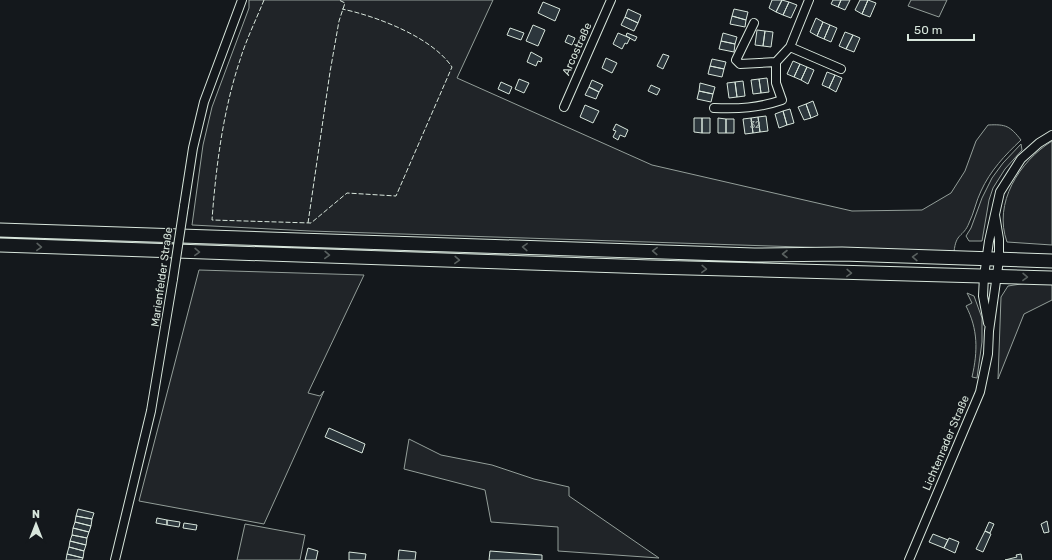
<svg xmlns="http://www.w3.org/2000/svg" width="1052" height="560" viewBox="0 0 1052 560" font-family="Rubik,sans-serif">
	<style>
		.green { fill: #202428; stroke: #939e99 }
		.building { fill: #2c363c; stroke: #d8e6dc }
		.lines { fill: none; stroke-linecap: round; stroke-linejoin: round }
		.minor-casing { stroke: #d8e6dc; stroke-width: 10 }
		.primary-casing { stroke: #d8e6dc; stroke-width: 15 }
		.minor { stroke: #14181c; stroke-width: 8 }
		.primary { stroke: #14181c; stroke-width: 13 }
		.minor-bridge-casing { stroke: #d8e6dc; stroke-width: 10; stroke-linecap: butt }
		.minor-bridge { stroke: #14181c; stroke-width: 8 }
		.fence { stroke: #d8e6dc; stroke-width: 1; stroke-dasharray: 5 2; stroke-linecap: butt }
		.oneway { stroke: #59605f }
		.labels { text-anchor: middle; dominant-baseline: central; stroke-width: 3; stroke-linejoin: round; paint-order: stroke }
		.number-label { font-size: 9px; fill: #adbab4 }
		.street-label { font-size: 11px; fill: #d8e6dc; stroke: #14181c }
	</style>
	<rect width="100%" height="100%" fill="#14181c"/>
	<path class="green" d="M249 0H493L457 78 652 165 852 211 922 210 951 193 965 171 976 141 988 125C1006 124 1010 126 1021 140 1005 155 990 171 981 191 976 201 974 213 969 223 963 238 956 232 954 252L310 231 192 225 203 145 212 107 249 8Z
		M911 0H947L939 17 908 6Z
		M1052 141V245L1007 242C993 203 1019 162 1052 141Z
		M1021 144 1022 150 1005 169 993 188 989 200 982 241H969L966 236 971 228 982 198 992 178 1003 163Z
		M199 270 364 275 308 393 320 396 324 391 264 524 139 501Z
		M1027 283 1052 284V300L1024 314 998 379 1001 297 1008 286Z
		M967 293 974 296 982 318V342L977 378 972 377C978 351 978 329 966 306L972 303Z
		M409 439 441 455 492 465 534 479 569 487V496L659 558 558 551V527L491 522 485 490 404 469Z
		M245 524 305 535 300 560H237Z"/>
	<path class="building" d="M772 0H782L776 12 769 8Z
		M782 0 789 2 783 15 776 12Z
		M833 0H841L838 7 831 4Z
		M841 0H850L845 10 838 7Z
		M860 0H868L862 14 855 10Z
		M868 0 876 3 870 17 862 14Z
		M543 2 560 9 555 21 538 13Z
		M789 2 797 5 791 18 783 15Z
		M628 9 641 15 638 23 625 17Z
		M734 9 748 12 746 20 732 16Z
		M732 16 746 20 745 27 730 24Z
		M625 17 638 23 634 31 621 25Z
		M816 18 823 22 817 36 810 32Z
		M823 22 830 25 824 39 817 36Z
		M533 25 545 30 538 46 526 41Z
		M830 25 837 28 831 42 824 39Z
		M510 28 524 33 521 40 507 35Z
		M757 30 765 31 763 46 755 45Z
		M765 31 773 32 771 47 763 46Z
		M845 32 853 35 846 49 839 46Z
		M618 33 630 38 627 44 625 43 622 49 613 44Z
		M627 33 637 37 635 41 626 36Z
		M723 33 737 37 735 44 721 41Z
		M568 35 575 38 572 45 565 42Z
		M853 35 860 38 854 52 846 49Z
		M721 41 735 44 734 52 719 49Z
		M531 52 542 58 541 62 538 61 536 66 527 62Z
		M663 54 669 56 663 69 657 66Z
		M606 58 617 63 612 73 602 68Z
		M712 59 726 62 724 69 710 66Z
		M793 61 800 64 794 77 787 74Z
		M800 64 807 67 801 80 794 77Z
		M710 66 724 69 722 77 708 74Z
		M807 67 814 70 808 84 801 80Z
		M827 72 835 75 829 88 822 85Z
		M835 75 842 78 836 92 829 88Z
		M767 78 769 92 761 93 759 79Z
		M519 79 529 83 524 93 515 89Z
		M759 79 761 93 753 94 751 80Z
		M592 80 603 85 599 92 589 87Z
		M743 81 745 96 737 97 735 82Z
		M501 82 512 87 509 94 498 89Z
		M735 82 737 97 729 98 727 83Z
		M700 83 715 87 713 94 699 91Z
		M651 85 660 89 657 95 648 91Z
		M589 87 599 92 596 99 585 95Z
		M699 91 713 94 711 102 697 99Z
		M813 101 818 115 811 118 806 104Z
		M806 104 811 118 804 120 798 107Z
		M585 105 599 111 593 123 580 117Z
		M790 109 794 123 787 125 783 111Z
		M783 111 787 125 779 128 775 114Z
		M766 116 768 131 760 132 758 117Z
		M758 117 760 132 753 133 751 118Z
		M694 118H702V133L694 132Z
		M702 118H710V133H702Z
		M718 118 726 119V133H718Z
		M751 118 753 133 745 134 743 119Z
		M726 119H734V133H726Z
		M616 124 628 130 625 137 620 135 618 140 613 137 616 131 613 130Z
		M329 428 365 444 362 453 325 437Z
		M78 509 94 513 92 519 76 516Z
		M76 516 92 519 91 526 75 522Z
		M157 518 167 520V525L156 523Z
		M167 520 180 522 179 527 167 525Z
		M1047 521 1049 532 1044 533 1041 524Z
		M75 522 91 526 89 532 73 528Z
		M989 522 994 524 990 533 985 531Z
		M184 523 197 525 196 530 183 528Z
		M73 528 89 532 87 538 72 535Z
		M985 531 991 534 983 552 976 549Z
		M933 534 948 540 944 548 929 542Z
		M72 535 87 538 86 545 70 541Z
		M949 538 959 542 955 553 944 548Z
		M70 541 86 545 84 551 69 547Z
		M69 547 84 551 83 558 67 554Z
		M308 548 318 551 316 560H305Z
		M399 550 416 552 415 560H398Z
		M490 551 542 555V560H489Z
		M349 552 366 554 365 560H349Z
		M67 554 83 558 82 560H66Z
		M1021 554 1022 560H1005L1017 557 1016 555Z"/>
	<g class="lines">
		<g class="minor-casing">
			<path id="minor" d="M754 23 736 60 740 64 776 62
				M790 47 841 69
				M564 107 611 0
				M714 108C738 109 759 108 782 100L776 83V62L790 47 809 0
				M184 206 193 148 204 102 242 0
				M988 323 983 296 984 276 989 241 1000 192 1021 159 1039 143 1052 135
				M115 560 151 411 173 279
				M909 560 980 392 988 354 989 331 999 260V239L995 215"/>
		</g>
		<g class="primary-casing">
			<path id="primary" d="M0 230 754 255 842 254 1052 261
				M0 245 651 267 1052 278"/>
		</g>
		<use href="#minor" class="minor"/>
		<use href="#primary" class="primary"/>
		<g class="minor-bridge-casing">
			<path id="minor-bridge" d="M173 279 184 206"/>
		</g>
		<use href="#minor-bridge" class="minor-bridge"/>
		<path class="fence" d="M264 0C256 20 246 40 240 60 223 111 216 166 212 220L311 223 347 193 396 196 452 67C432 37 376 16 342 9
			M308 223 330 72 339 21 345 3 339 0"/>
	</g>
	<defs><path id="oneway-chevron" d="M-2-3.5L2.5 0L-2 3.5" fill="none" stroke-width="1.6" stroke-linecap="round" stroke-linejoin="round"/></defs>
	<g class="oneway">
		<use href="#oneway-chevron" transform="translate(39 247) rotate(2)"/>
		<use href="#oneway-chevron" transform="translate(525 247) rotate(-178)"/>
		<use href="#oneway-chevron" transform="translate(655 251) rotate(-178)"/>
		<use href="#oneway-chevron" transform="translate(197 252) rotate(2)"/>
		<use href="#oneway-chevron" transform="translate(785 254) rotate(180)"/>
		<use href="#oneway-chevron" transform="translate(327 255) rotate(2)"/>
		<use href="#oneway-chevron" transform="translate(915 257) rotate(-178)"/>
		<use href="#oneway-chevron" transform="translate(457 260) rotate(2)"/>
		<use href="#oneway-chevron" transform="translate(704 269) rotate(2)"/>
		<use href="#oneway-chevron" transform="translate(849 273) rotate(2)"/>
		<use href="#oneway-chevron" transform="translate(1025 277) rotate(1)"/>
	</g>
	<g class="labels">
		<g class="number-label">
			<text x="755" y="125">32</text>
		</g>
		<g class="street-label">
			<text transform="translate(577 49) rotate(-66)">Arcostraße</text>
			<text transform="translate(162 277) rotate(-82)">Marienfelder Straße</text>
			<text transform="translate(946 443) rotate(-67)">Lichtenrader Straße</text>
		</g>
	</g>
	<g transform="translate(36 524)" stroke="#14181c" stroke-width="3" paint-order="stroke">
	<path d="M0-3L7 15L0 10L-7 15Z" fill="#d8e6dc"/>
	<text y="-6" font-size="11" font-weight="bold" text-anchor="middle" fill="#d8e6dc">N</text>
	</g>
	<path d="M908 34v6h66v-6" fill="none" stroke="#d8e6dc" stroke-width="2"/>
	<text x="914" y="34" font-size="12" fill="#d8e6dc" stroke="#14181c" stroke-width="3" paint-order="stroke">50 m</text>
</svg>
